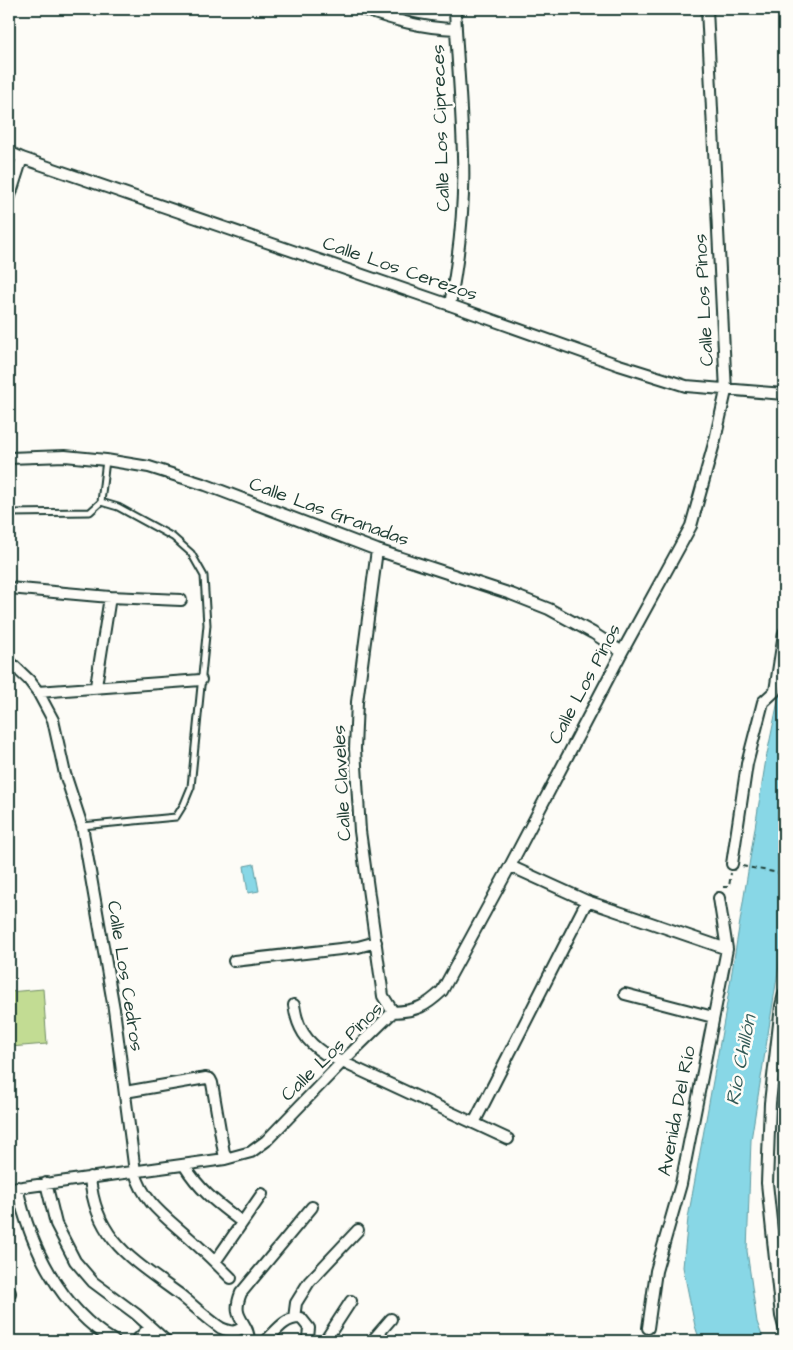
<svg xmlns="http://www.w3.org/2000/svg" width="793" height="1350" viewBox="0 0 793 1350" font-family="'Architects Daughter',sans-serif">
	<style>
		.green { fill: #c2dc93; stroke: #708c64 }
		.water { fill: #88d7e6; stroke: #5e999f }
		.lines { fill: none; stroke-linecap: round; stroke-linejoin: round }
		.lane-casing { stroke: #1f3d34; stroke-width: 9 }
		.street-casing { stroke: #1f3d34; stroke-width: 14 }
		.path { stroke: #1f3d34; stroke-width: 2; stroke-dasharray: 5 4; stroke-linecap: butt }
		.lane { stroke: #fdfcf7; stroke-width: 5 }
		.street { stroke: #fdfcf7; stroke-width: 10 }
		.labels { text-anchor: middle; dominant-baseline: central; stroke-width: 5; stroke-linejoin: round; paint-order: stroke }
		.street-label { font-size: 19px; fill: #1f3d34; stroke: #fdfcf7 }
		.water-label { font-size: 20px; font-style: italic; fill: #345c58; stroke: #fdfcf7 }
	</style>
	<rect width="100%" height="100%" fill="#fdfcf7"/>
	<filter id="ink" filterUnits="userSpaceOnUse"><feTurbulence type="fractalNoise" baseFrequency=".02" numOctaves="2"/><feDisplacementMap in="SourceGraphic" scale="10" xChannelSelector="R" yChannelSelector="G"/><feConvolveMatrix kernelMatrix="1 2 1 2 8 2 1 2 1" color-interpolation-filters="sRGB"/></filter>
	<g filter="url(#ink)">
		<path class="green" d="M43 989 47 1044 10 1047 9 992Z"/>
		<path class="water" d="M784 672V934L751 1140 747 1251 757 1322 764 1341H700L695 1326 683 1267 688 1218 725 1015 766 759Z
			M254 864 259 891 248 893 244 866Z"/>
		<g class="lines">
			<g class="lane-casing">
				<path id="lane" d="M9 513 90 512 101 502 106 460
					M82 826 176 817 184 804 191 787 207 625 204 576 191 553 173 537 118 507 101 502"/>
			</g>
			<g class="street-casing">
				<path id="street" d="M362 9C394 20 421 28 456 29
					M9 152 22 158 450 305 619 365 686 386 784 394
					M9 199 22 158
					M450 305C459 256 465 207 463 157 462 108 457 58 455 9
					M9 458 65 456 106 460 149 467 206 485 377 550 511 594 549 609 593 633 622 652
					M377 550 357 702 355 749 360 831 383 996 393 1012
					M9 588 110 597 181 600
					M9 661 29 680 38 692 53 720 65 774 82 826 114 1009 135 1172C143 1202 166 1217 188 1237 203 1250 217 1264 231 1278
					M96 686 110 597
					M38 692 201 680
					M732 864 747 764 763 702 775 691 784 633
					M510 866 587 901 727 949
					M234 961 358 947 376 942
					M625 994 713 1017
					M784 994 781 1006 770 1103 767 1183 781 1316 784 1327
					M294 1005C297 1027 306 1042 325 1054L508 1139
					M125 1092 206 1078 210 1079 212 1083 225 1159
					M474 1123 587 901
					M184 1165C200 1191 217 1203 242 1222
					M90 1177C95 1240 133 1260 179 1294 193 1305 206 1318 221 1328 230 1332 237 1334 244 1325
					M46 1183 56 1224 75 1261 93 1282 136 1314 166 1341
					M17 1187C30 1247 61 1309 114 1341
					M9 1189 225 1159 251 1152 266 1141 346 1058 393 1012C417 1011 426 1006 442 991L510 866 622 652 691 526 715 440 726 391 707 9
					M215 1262 262 1194
					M9 1290 10 1293
					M294 1318 296 1303 309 1282 358 1230
					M648 1328 656 1271 681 1184 727 949 719 898
					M136 1341 150 1327
					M249 1341C249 1320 230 1320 241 1293L312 1207
					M266 1341C276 1331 285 1317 301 1318L309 1328 308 1338 306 1341
					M325 1341 351 1301
					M372 1341 391 1319"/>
			</g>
			<path class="path" d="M742 866 784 874
				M723 887H729L731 873"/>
			<use href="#lane" class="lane"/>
			<use href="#street" class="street"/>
		</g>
	</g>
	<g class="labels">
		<g class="street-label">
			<text transform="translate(441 128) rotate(-92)">Calle Los Cipreces</text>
			<text transform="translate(400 269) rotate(19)">Calle Los Cerezos</text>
			<text transform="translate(704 300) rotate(-93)">Calle Los Pinos</text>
			<text transform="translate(329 512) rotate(20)">Calle Las Granadas</text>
			<text transform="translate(585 684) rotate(-62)">Calle Los Pinos</text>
			<text transform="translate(342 783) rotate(-93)">Calle Claveles</text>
			<text transform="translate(125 976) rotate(81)">Calle Los Cedros</text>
			<text transform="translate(332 1052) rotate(-44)">Calle Los Pinos</text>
			<text transform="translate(677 1111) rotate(-79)">Avenida Del Río</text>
		</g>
		<g class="water-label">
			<text transform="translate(741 1060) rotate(-79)">Río Chillón</text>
		</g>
	</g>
	<rect width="793" height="1350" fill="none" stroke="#fdfcf7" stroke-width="30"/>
	<rect x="15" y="15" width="763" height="1320" fill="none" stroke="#1f3d34" stroke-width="2" filter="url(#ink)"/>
</svg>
